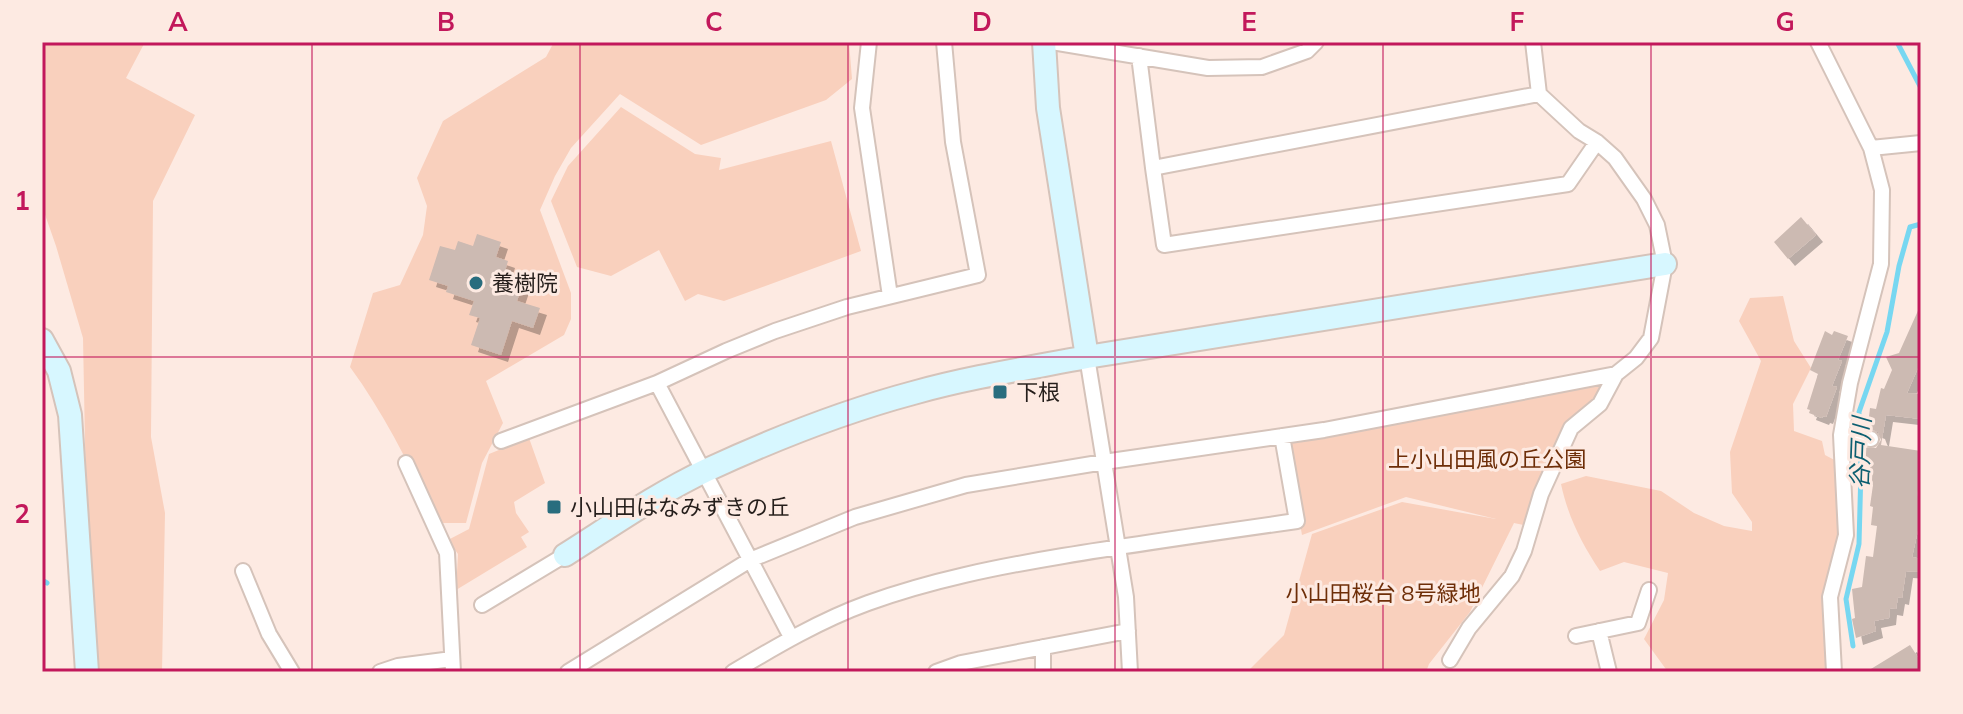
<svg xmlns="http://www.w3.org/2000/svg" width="1963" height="714" viewBox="0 0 1963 714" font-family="Mulish,'Noto Sans JP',sans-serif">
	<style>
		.green { fill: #f9d0bd }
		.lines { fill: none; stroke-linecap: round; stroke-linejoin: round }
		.stream { stroke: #77d7f1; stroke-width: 5 }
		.building { fill: #ccbab2; filter: url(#shadow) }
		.street-casing { stroke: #d5c3ba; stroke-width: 18 }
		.secondary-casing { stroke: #d5c3ba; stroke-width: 26 }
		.street { stroke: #fff; stroke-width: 14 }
		.secondary { stroke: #d7f7ff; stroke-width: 22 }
		.grid { fill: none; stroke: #c2185b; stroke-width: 2; stroke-opacity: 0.55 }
		.poi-dot { fill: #296d7e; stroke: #fdeae2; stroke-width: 3 }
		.labels { text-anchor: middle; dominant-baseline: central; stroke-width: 6; stroke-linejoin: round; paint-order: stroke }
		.poi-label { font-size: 22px; fill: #251e1b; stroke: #fdeae2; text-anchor: start }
		.park-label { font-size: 22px; fill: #6e2e08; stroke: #fdeae2 }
		.water-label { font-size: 24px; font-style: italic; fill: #0c5f71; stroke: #fdeae2 }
		.neatline { fill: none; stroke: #c2185b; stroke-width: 3 }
		.grid-label { font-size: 26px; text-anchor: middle; font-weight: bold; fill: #c2185b }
	</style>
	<defs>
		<filter id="shadow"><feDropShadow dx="7" dy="7" stdDeviation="0" flood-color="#0004"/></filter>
	</defs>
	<rect width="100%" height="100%" fill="#fdeae2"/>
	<path class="green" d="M42 42H145L126 78 195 115 153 201 151 437 165 513 162 672H97L86 494 83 338 56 246 42 206Z
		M554 42H849L852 79 826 100 701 145 620 94 571 148 555 176 540 210 571 293V319L564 335 486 381 503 423 482 463 466 523H438C411 469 386 416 350 367L373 293 400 285 423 235 427 206 417 178 443 121 546 57Z
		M621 107 695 154 721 158 719 170 831 141 861 251 724 301 698 294 685 301 659 250 611 276 577 267 551 201 568 166Z
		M1783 296 1794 341 1811 368 1793 404 1794 431 1822 441 1825 455 1842 464 1846 535 1830 597 1834 672H1668L1644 639 1664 600 1668 573 1624 562 1600 571C1582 544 1568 517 1561 484L1586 476 1661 491 1694 513 1724 526 1752 531V522L1732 493 1730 452 1761 361 1739 321 1750 298Z
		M1613 377 1597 402 1571 423 1529 526 1514 523 1470 612 1429 664 1426 672H1247L1284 635 1312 534 1402 502 1496 519 1406 497 1302 535 1285 439Z
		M529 438 545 483 514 502 516 513 529 532 521 537 527 547 456 590 458 554 448 540 469 529 489 454Z"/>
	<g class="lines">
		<path class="stream" d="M1897 42 1921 88
			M42 580 47 583
			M1853 646 1846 599 1859 544 1861 469 1859 412 1887 332 1899 266 1910 227 1921 224"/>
	</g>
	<path class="building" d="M1801 217 1816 235 1788 259 1774 242Z
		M477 234 501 242 496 257 508 261 505 271 525 277 517 301 540 308 533 328 512 321 501 355 471 345 480 318 469 315 474 301 446 292 448 286 429 280 440 246 455 250 458 241 473 246Z
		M1921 304V361L1907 393 1921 394V419L1886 415 1881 445 1921 451V475L1917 495 1919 496 1918 506H1921V517L1912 557 1921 559V572L1906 571 1902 598 1898 597 1896 609 1890 608 1889 618 1874 621 1876 631 1856 638 1852 619 1855 618 1852 589 1862 587 1866 556 1873 557 1877 526 1871 525 1873 507 1870 506 1873 485 1870 484 1871 480H1869L1872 463 1863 461 1865 448H1876L1881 440 1878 432 1869 429 1870 425H1868L1870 408 1876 409 1881 388 1884 389 1892 370 1886 357 1899 353Z
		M1825 331 1832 335 1834 331 1848 336 1838 360 1842 361 1832 386 1837 387 1826 417 1823 416 1822 418 1809 413 1810 410 1807 409 1818 374 1810 370Z
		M1910 645 1921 662V672H1866Z"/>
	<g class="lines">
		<g class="street-casing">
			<path id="street" d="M869 42 862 108 890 296
				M1052 42 1208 68 1262 67 1307 51 1316 42
				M1533 42 1539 94 1579 131 1597 142 1615 158 1644 199 1657 225 1665 264 1651 338 1636 358 1616 374
				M1818 42 1871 148 1882 190 1881 264 1850 383 1841 435 1846 535 1830 597 1834 672
				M1139 56 1153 168 1539 94
				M1871 148 1921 143
				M1153 168 1164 245 1568 184 1597 142
				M1087 357 1126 597 1130 672
				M657 383 791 637
				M1841 435 1871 439
				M501 441 657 383 726 351 775 331 847 307 978 275 953 142 944 42
				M406 463 447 553 453 672
				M243 571 269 634 292 672
				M482 605 565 555
				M1599 631 1609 672
				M1576 636 1638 623 1649 590
				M1043 647V672
				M380 672 398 666 452 659
				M568 672 750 560 855 517 966 485 1104 462 1324 430 1616 374 1600 404 1571 428 1541 494 1524 551 1512 576 1469 628 1450 660
				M733 672C777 646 821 620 868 603 932 580 997 567 1063 556 1141 543 1219 532 1297 521L1282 436
				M936 672 961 663 1128 631"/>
		</g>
		<g class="secondary-casing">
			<path id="secondary" d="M1044 42 1048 108 1087 357
				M42 340 59 371 70 415 87 672
				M565 555C611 526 658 493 707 470 774 439 842 412 913 393 970 377 1029 368 1087 357L1665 264"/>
		</g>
		<use href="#street" class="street"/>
		<use href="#secondary" class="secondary"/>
	</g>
	<path class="grid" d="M312 42V672M580 42V672M848 42V672M1115 42V672M1383 42V672M1651 42V672M42 357H1921"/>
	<g class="poi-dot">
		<circle cx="476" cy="283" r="8"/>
		<rect x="992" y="384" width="16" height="16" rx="4"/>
		<rect x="546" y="499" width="16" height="16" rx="4"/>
	</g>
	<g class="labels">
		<g class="poi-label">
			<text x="492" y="283">養樹院</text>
			<text x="1016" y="392">下根</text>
			<text x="570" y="507">小山田はなみずきの丘</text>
		</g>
		<g class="park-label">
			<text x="1487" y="459">上小山田風の丘公園</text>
			<text x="1383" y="593">小山田桜台 8号緑地</text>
		</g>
		<g class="water-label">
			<text transform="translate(1860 453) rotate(-88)">谷戸川</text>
		</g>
	</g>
	<rect width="1963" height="714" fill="none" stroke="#fdeae2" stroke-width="88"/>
	<rect x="44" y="44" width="1875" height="626" class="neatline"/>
	<g class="grid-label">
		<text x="178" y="31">A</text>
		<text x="446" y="31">B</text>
		<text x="714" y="31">C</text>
		<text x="982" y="31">D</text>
		<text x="1249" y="31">E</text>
		<text x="1517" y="31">F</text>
		<text x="1785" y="31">G</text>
		<text x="22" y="210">1</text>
		<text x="22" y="523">2</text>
	</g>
</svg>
